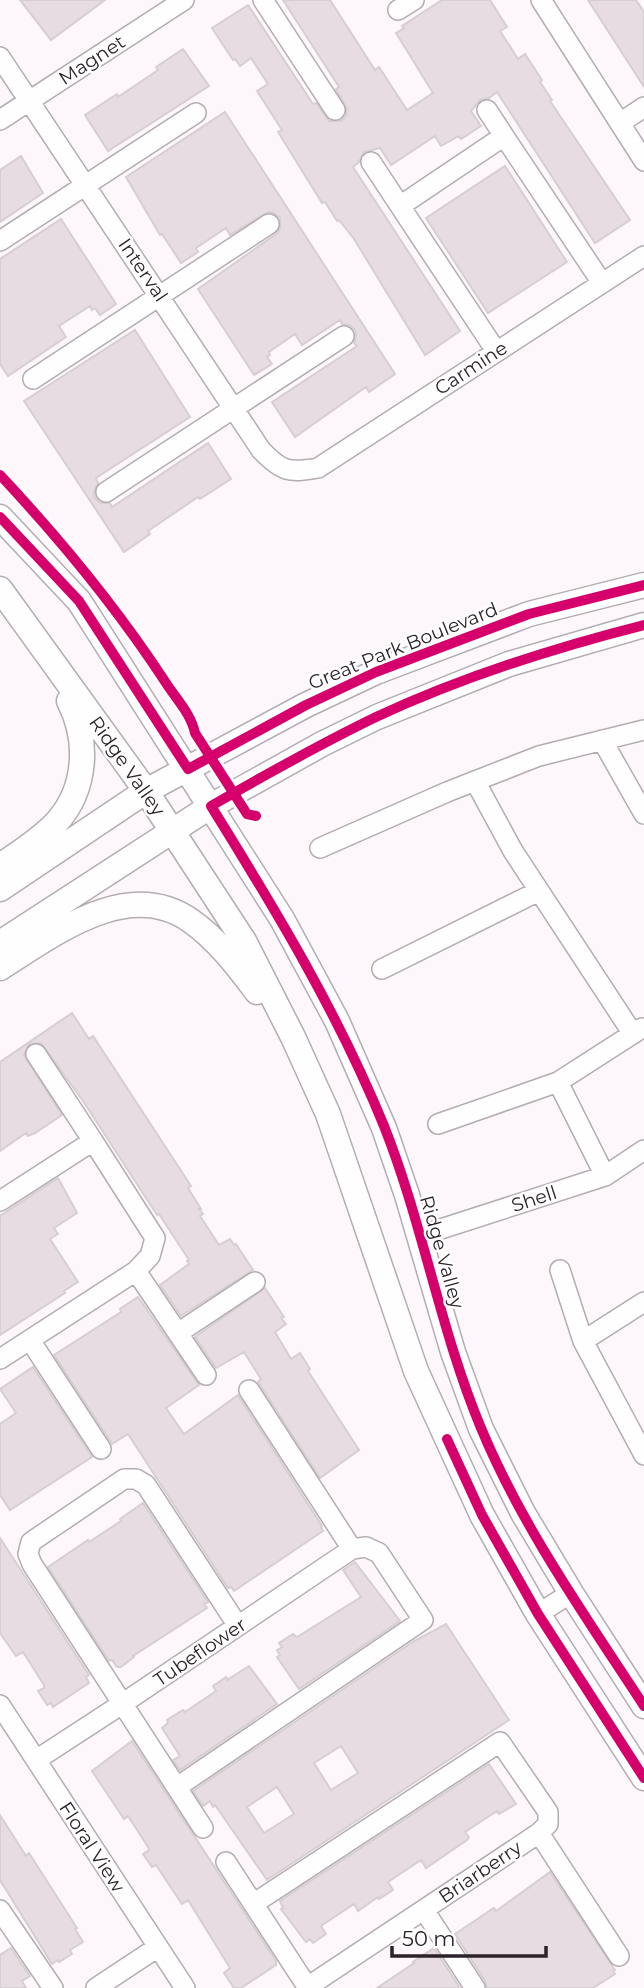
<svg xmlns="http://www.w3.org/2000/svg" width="644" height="1988" viewBox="0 0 644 1988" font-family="Montserrat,sans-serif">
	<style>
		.building { fill: #e7dce1; stroke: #d6ced2; stroke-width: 2; fill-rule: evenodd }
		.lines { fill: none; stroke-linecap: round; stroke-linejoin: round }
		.minor-casing { stroke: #b3adb2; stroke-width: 22 }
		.major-casing { stroke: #b3adb2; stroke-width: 27 }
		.minor { stroke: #fffeff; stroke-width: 19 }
		.major { stroke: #fffeff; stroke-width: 24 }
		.cycleway-casing { stroke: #fff; stroke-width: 15 }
		.cycleway { stroke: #d6006c; stroke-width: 10 }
		.labels { text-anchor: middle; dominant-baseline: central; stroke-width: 5; stroke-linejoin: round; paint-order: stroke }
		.street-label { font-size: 19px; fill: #2b222a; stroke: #fff }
	</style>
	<rect width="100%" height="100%" fill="#fdf7fc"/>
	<path class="building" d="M20 0H105L51 40Z
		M283 0H330L375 70 379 67 407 110 433 93 396 33 404 28 402 26 442 0H490L507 27 500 31 518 59 525 54 542 80 540 82 552 100 550 101 630 220 595 243 497 92 489 98 480 100 471 111 481 126 461 139 459 136 441 146 435 136 391 165 380 148 364 152 359 162 353 167 460 331 425 355 354 239 339 220 337 221 325 202 322 203 278 132 282 130 257 91 268 84 251 58 240 66 235 59 233 60 212 28 248 5 313 104 316 103 329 121H341L346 116 347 109 336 89 339 87Z
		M588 0H636L644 12V87Z
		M183 49 209 86 108 151 85 115 117 94 118 97 158 70 156 67Z
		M225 112 395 374 369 392 366 387 295 437 272 402 357 346 354 343 356 336 355 330 349 325 342 324 340 320 302 345 295 334 269 352 270 355 267 357 272 364 254 375 198 289 276 234 280 229V218L274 213 268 212 230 235 226 228 196 248 198 252 181 263 162 234 160 235 126 177Z
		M21 156 43 193 0 222V170Z
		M505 166 567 262 488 313 426 218Z
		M61 219 116 304 100 315 95 308 92 310 90 306 59 326 66 337 8 376 0 364V259Z
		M135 330 190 417 96 478 98 483 94 492 95 498 101 503H110L112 507 208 443 231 479 200 499 198 497 148 531 150 534 124 552 24 401Z
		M72 1013 89 1039 93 1036 191 1186 188 1188 201 1209H199L203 1214 200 1216 219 1245 230 1239 234 1245 236 1244 253 1270 181 1316 160 1285 189 1264 187 1261 189 1260 159 1214 157 1215 83 1101 41 1043 29 1044 24 1055 62 1115 35 1133 28 1136 26 1133 0 1151V1062Z
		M58 1178 77 1213 54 1228 58 1234 50 1239 78 1282 64 1291 65 1293 0 1335V1216Z
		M265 1288 284 1317 281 1318 286 1324 275 1332 291 1359 300 1353 310 1369 308 1371 359 1450 320 1478 258 1382 261 1379 244 1352 216 1368 195 1337Z
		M138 1297 199 1385 166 1408 184 1434 238 1395 322 1526 321 1527 323 1531 234 1591 231 1587 228 1588 128 1434 112 1444 54 1355 121 1312 120 1309Z
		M33 1367 92 1457 10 1510 0 1495V1424L16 1413 0 1389Z
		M143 1503 208 1602 204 1604 207 1608 133 1656 134 1657 121 1667H117L112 1660 109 1661 48 1567 88 1540 89 1542 121 1521 120 1519Z
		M0 1538 89 1675 86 1677 89 1683 53 1707 51 1703 47 1705 38 1691 44 1688V1685L23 1652 16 1656 0 1633Z
		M355 1562 400 1621 299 1689 277 1657 280 1655 277 1650 282 1647 279 1643 293 1634 297 1637 361 1597 343 1570Z
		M446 1624 509 1720 267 1880 215 1805 213 1807 210 1801 203 1806 193 1791 414 1641ZM341 1746 358 1773 331 1790 314 1763ZM277 1787 294 1814 264 1833 247 1807Z
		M249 1666 277 1704 180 1770 173 1760 180 1756 162 1728 168 1723 167 1720 183 1710 185 1712 216 1691 213 1686 226 1677 227 1680Z
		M132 1741 276 1961V1965L241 1988H234L224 1973 230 1968 188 1900 182 1904 156 1865 152 1867 143 1854 149 1850 148 1847 128 1816 124 1819 92 1771Z
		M489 1764 516 1804 499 1814 497 1811 465 1832 469 1837 467 1840 426 1868 421 1860 388 1882 393 1890 379 1899 378 1897 358 1911 354 1904 321 1926 326 1934 313 1943 310 1939 306 1942 281 1909 283 1908 280 1901Z
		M0 1815 26 1856 29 1853 77 1928 75 1929 83 1942 70 1950 72 1954 59 1962 58 1960 52 1964 0 1880Z
		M550 1872 615 1970 613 1971 615 1974 593 1988H487L485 1981 455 1934 494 1908 496 1911 499 1909Z
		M11 1948 30 1976 22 1981 26 1988H0V1955Z
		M434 1948 460 1988H377L414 1963 413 1962Z"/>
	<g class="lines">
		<g class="minor-casing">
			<path id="minor" d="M263 0 335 110
				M541 0 644 161
				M398 10 414 0
				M0 57 261 450C282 472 289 473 318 468L644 256
				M487 110 504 136
				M0 120 184 0
				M620 123 644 107
				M371 162 400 206
				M0 241 196 113
				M496 351 400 206 504 136 602 283
				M33 379 269 224
				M106 492 344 336
				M602 740 644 814
				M475 781 513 851 633 1034
				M320 848 447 792 539 756 644 730
				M382 969 539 891
				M36 1054 93 1141
				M438 1124 558 1082
				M605 1176 558 1082 642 1028
				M0 1201 93 1141 155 1238 150 1256 136 1271 0 1359
				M419 1236 605 1176 644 1150
				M560 1270 583 1341 644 1455
				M136 1271 206 1375
				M178 1333 255 1282
				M30 1340 101 1449
				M583 1341 644 1302
				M249 1390 352 1549
				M538 1614 571 1593
				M0 1705 185 1988
				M36 1760 122 1704 352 1549 366 1547 379 1553 423 1620 177 1787
				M203 1828 32 1564 28 1554 31 1542 124 1479H136L146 1485 238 1626
				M539 1833 619 1956
				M226 1862 308 1988
				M253 1904 500 1742 548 1812V1824L539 1833 306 1988
				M0 1910 53 1988
				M424 1910 475 1988
				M96 1988 158 1947"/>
		</g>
		<g class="major-casing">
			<path id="major" d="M0 517 79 601 282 919 337 1021 384 1128 407 1195 453 1352 481 1429 523 1513 571 1593 644 1706
				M0 589 146 791 244 941 293 1037 328 1114 416 1371 482 1515 538 1614 644 1778
				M0 866C19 853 40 840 56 823 87 789 89 740 69 701
				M0 889 146 791 306 705 376 672 529 614 644 585
				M0 943 211 806 322 744 377 717 509 664 644 625
				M0 968C53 935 128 876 191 921 218 940 238 967 257 992"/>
		</g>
		<use href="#minor" class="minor"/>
		<use href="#major" class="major"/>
		<g class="cycleway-casing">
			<path id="cycleway" d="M0 475C61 540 117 608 166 683 177 700 191 714 195 733L247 814 256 816
				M0 517 79 601 188 769 306 705 376 672 529 614 644 585
				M644 625C553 648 462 677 376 717 320 744 265 775 211 806 275 909 338 1013 384 1126 423 1224 440 1330 481 1428 522 1527 586 1617 644 1706
				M447 1439 482 1515 538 1614 644 1778"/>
		</g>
		<use href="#cycleway" class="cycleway"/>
	</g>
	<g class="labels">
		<g class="street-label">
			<text transform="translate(92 60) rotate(-33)">Magnet</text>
			<text transform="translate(143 270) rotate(56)">Interval</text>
			<text transform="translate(471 368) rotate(-33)">Carmine</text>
			<text transform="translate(403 646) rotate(-22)">Great Park Boulevard</text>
			<text transform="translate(127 766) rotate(55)">Ridge Valley</text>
			<text transform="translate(534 1199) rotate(-18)">Shell</text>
			<text transform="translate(442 1252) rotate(74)">Ridge Valley</text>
			<text transform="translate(200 1652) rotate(-34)">Tubeflower</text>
			<text transform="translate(92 1847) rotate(57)">Floral View</text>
			<text transform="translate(480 1872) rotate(-34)">Briarberry</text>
		</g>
	</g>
	<path d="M392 1946v10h154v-10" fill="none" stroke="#2b222a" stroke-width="3.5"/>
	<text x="402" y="1946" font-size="21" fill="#2b222a" stroke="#ffffff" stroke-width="5" paint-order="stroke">50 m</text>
</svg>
